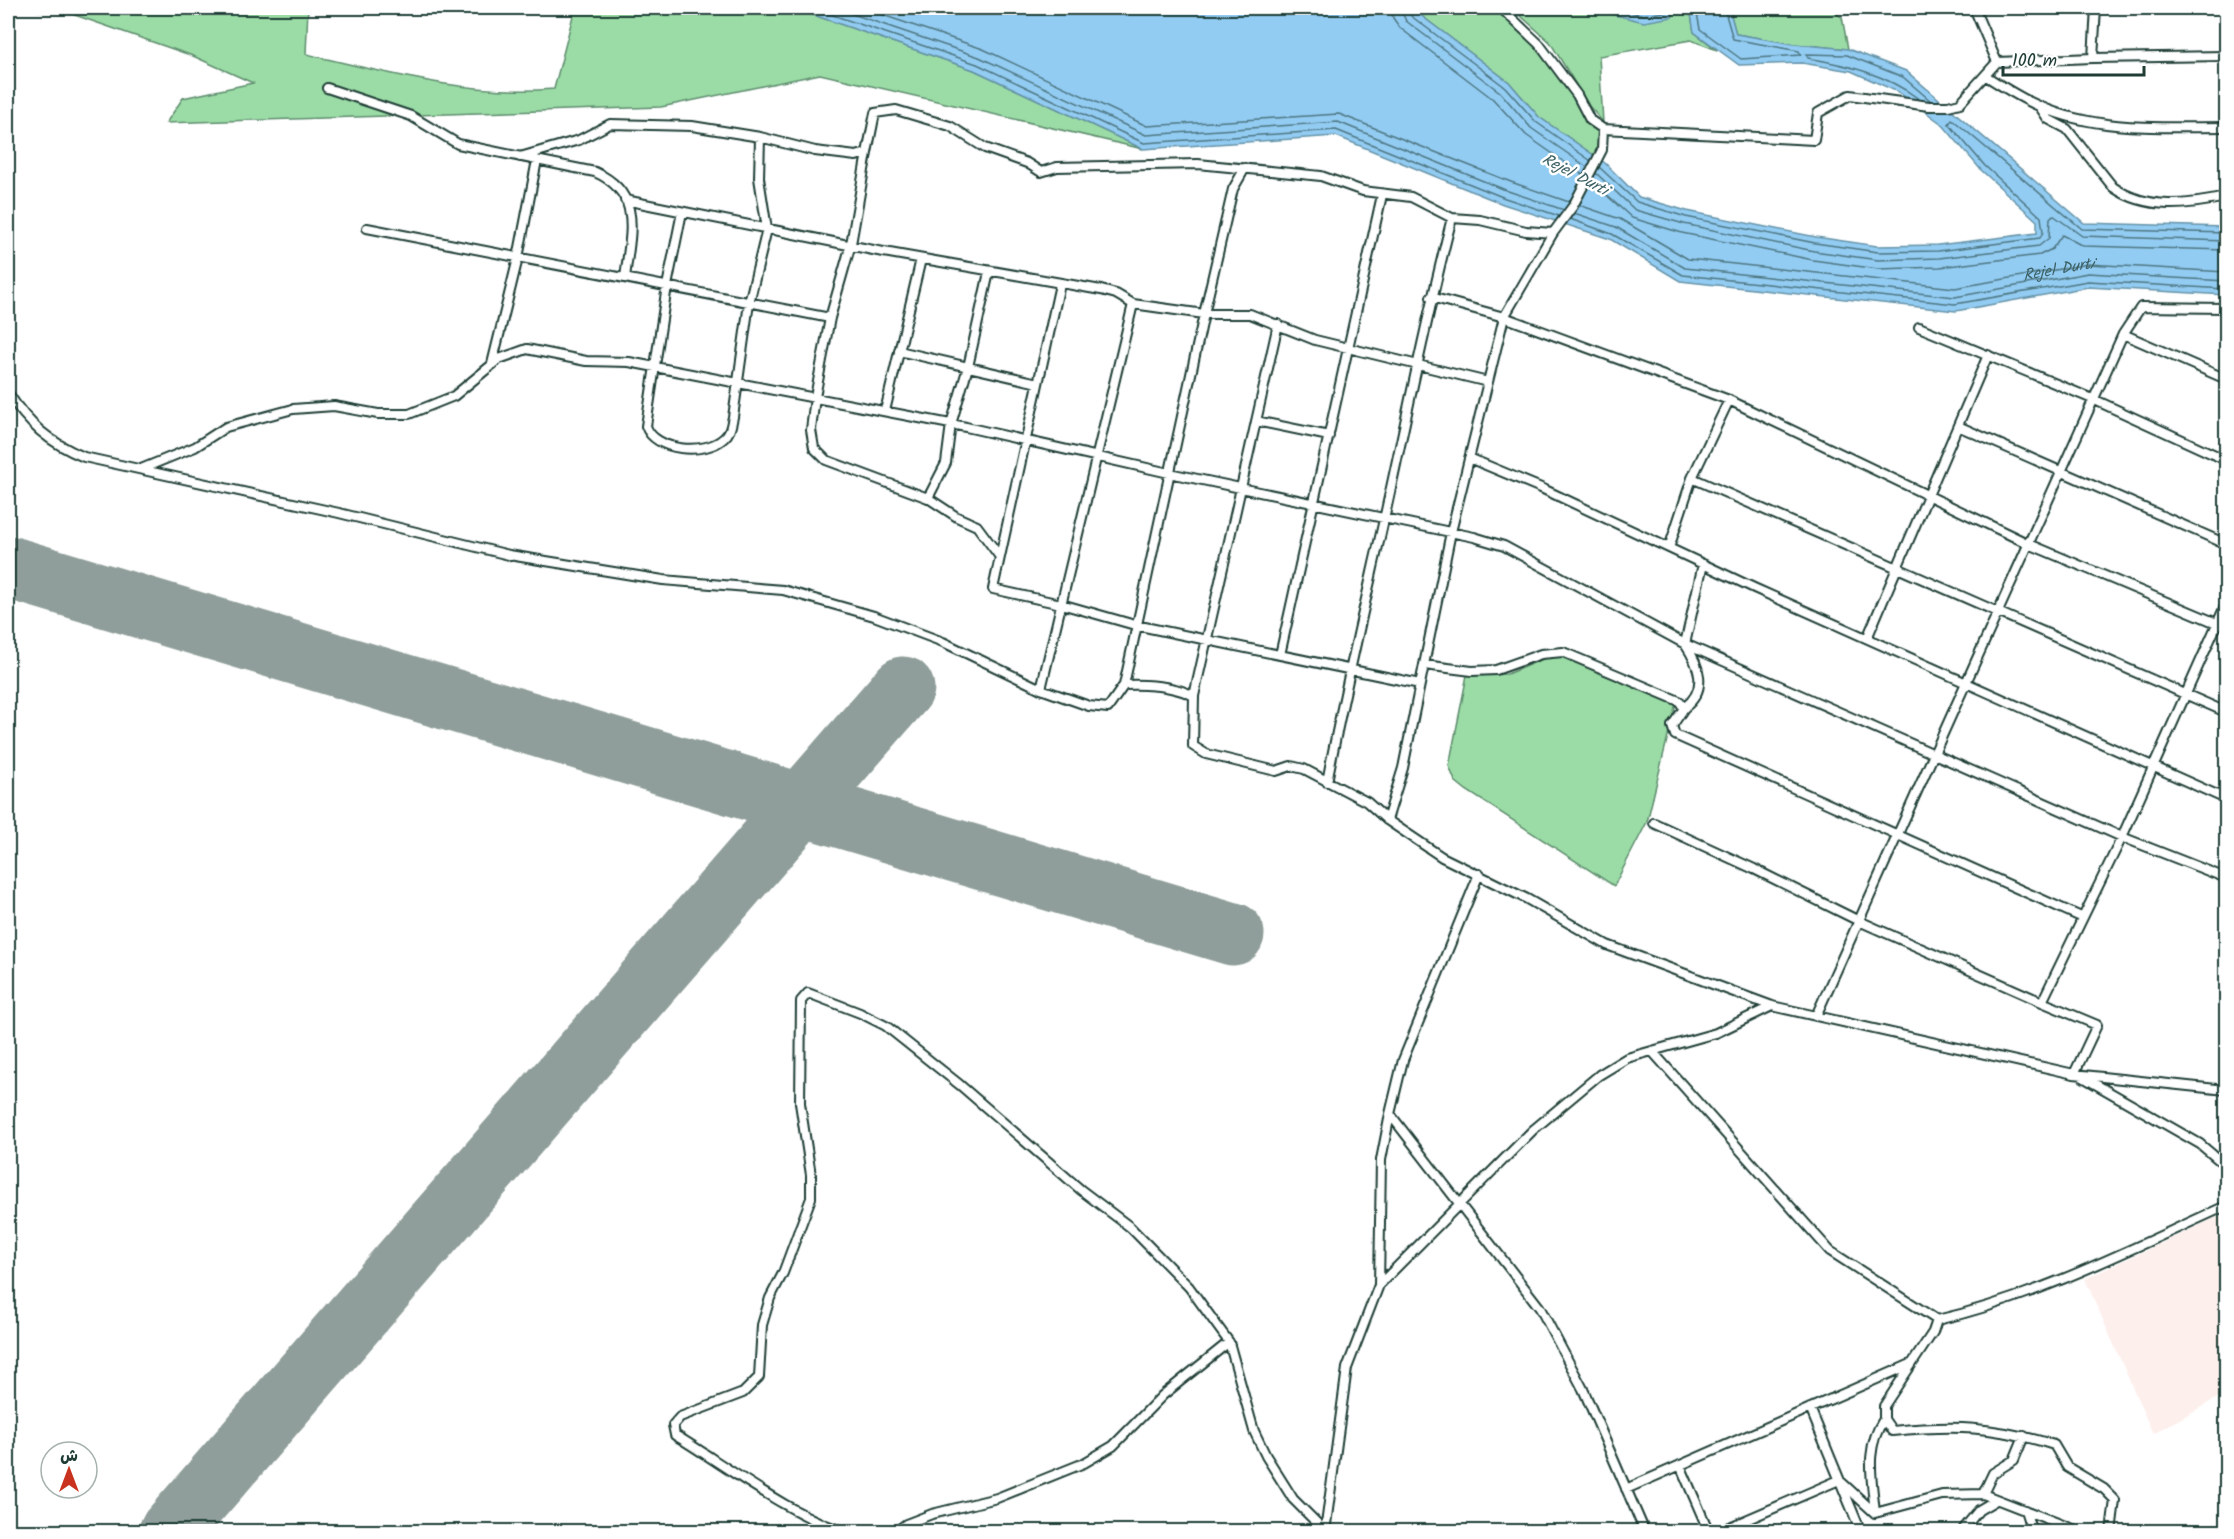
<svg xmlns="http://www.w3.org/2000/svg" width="2234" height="1539" viewBox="0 0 2234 1539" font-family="Kalam,'Playpen Sans Arabic',sans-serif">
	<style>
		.built { fill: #fdefec }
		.green { fill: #9bdca6; stroke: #5d8c6d; stroke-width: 1.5 }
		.water { fill: #93ccf3; stroke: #6593a7; stroke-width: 1.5 }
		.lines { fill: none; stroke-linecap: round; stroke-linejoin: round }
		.shore { stroke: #4d7680; stroke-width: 1.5 }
		.runway { stroke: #8f9e9a; stroke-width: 63 }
		.minor-casing { stroke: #1f3d34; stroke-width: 12 }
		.minor { stroke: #fff; stroke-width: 8 }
		.labels { text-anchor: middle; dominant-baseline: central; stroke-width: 5; stroke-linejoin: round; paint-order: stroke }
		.water-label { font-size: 16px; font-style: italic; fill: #3c6164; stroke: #fff }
	</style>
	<rect width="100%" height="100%" fill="#fff"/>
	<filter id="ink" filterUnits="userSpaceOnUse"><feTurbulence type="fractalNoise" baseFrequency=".0167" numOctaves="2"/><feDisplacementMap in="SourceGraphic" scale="12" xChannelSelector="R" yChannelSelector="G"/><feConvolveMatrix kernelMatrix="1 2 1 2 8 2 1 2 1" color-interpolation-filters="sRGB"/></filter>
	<g filter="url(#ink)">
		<path class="built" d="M2226 1213V1393L2153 1434 2085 1279Z"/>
		<path class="green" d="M8 8H308L306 54C387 73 470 96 554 89L575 8H793L974 70 1143 149 820 74 661 107 166 123 183 98 253 83 193 56 69 13Z
			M1411 8H1496L1537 46 1574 97 1585 122 1599 130V149L1595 156 1539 117 1509 82Z
			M1512 8H1606L1611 14 1672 17 1676 8H1690L1694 32 1717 50 1691 40 1599 56 1603 122 1589 106 1550 42Z
			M1729 8H1827L1842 17 1848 49 1794 44 1736 34Z
			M1564 655 1676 703 1647 822 1614 886 1466 790 1455 781 1449 766 1467 675 1507 674 1550 656Z"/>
		<path class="water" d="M793 8H1411L1509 82 1539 117 1605 163 1639 197 1687 211 1816 237 1877 246 1938 245 2037 233V221L1981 170 1942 124 1898 92 1851 71 1802 63 1739 65 1694 32 1690 8H1729L1736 34 1794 44 1848 49 1906 71 2084 223 2226 227V295L2088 287 1956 311 1680 281 1610 239 1503 204 1336 136 1143 149 974 70Z
			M1606 8H1676L1672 17 1644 22 1611 14Z"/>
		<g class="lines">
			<g class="shore">
				<path d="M812 8 977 64 1144 143 1336 130 1505 198 1559 216"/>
				<path d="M835 8 979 57 1146 135 1338 122 1508 191 1564 210"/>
				<path d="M862 8 983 49 1147 126 1339 114 1511 182 1569 202"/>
				<path d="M1391 8 1393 18 1400 28 1493 99 1526 135 1583 175"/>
				<path d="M1400 8 1406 21 1500 92 1531 128 1587 167"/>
				<path d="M1407 8 1411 16 1505 87 1536 122 1591 161"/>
				<path d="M1613 8 1644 15 1666 12 1669 8"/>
				<path d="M1696 8 1700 29 1741 59 1801 55 1799 51 1733 39 1724 8"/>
				<path d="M1919 99C1885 74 1848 65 1808 58L1806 54 1847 55 1903 77 1931 101"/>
				<path d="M1599 167 1637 202 1686 217 1815 243 1878 252 1938 251 2040 238 2043 232 2041 217 1985 166 1949 124 1952 119 2082 229 2226 233"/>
				<path d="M1596 173 1635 210 1684 224 1814 251 1878 260 1939 258 2039 246 2049 238 2050 218 2053 215 2082 236 2226 241"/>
				<path d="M1592 182 1632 218 1682 233 1813 260 1878 269 1940 267 2040 255 2052 249 2062 235 2083 246 2226 250"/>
				<path id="s1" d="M1579 205 1620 219 1688 259 1955 288 2088 264 2226 272"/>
				<path d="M1574 213 1616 227 1685 268 1955 297 2088 273 2226 281"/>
				<path d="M1570 219 1612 234 1683 275 1955 304 2088 281 2226 289"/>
			</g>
			<path class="runway" d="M8 567 1233 934
				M170 1532 903 688"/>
			<g class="minor-casing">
				<path id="minor" d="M1501 8 1539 44 1577 95 1590 120 1603 129 1814 140 1818 113 1850 95 1929 106H1948L1960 103 1997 62 2093 58 2096 8
					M1974 8 1997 62
					M2093 58 2226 56
					M1986 76C2003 87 2020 98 2039 106 2097 132 2164 127 2226 127
					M327 88 411 116 458 144 595 172C644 194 630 234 625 278
					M2040 107 2048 119 2067 129 2113 187C2147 211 2189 205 2226 197
					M867 153 851 244 830 318 815 397 811 430 814 448 826 460 928 498 957 517 977 526 1000 557 993 589 1061 604 1135 625 1420 684
					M520 157 579 140 610 124 692 126 760 137 815 151 856 156 867 153 875 113 896 110 950 126 985 148 1027 163 1041 172 1057 167 1198 164 1321 176 1363 191 1411 197 1452 218 1480 220 1526 231 1553 233
					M625 200 878 251 1101 290 1116 294 1133 304 1204 314H1250L1315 340 1488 382
					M682 212 667 286 646 426C654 451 705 456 724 438 731 432 731 425 733 417L749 303 767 229 759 178 760 137
					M367 228 830 318
					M1431 297 1504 317 1729 400 2029 544 2226 627
					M1919 327 2095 400 2226 460
					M2123 334 2226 379
					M899 351 1038 383
					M492 364 518 258 537 160
					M8 393C28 424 50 443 84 457L339 513 509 555 663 580 783 590 874 616 943 642 1041 689 1089 706 1108 708 1124 685C1147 684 1173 685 1194 696L1193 746 1206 754 1276 771 1291 766 1304 769 1367 802 1387 820 1442 857 1527 899 1607 945 1772 1006 2074 1074 2226 1090
					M885 411 921 259
					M1256 421 1329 436
					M1958 426 2226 544
					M1469 458 1541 488 1754 588 2226 799
					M141 469 195 447 226 427 293 409 334 406 378 414H409L454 396 499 359 527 349 586 361 629 362 966 427 1169 473 1474 537 1504 546 1685 644 2122 837 2226 878
					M1692 478 2226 712
					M928 498 946 463 951 424 968 367 989 272
					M1669 548 1692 478 1729 400
					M1000 557 1060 284
					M1868 636 1988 355
					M1280 655 1382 195
					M1424 665 1472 671 1496 670 1541 654 1563 652 1679 701 1684 708 1672 726 1675 735 2081 917
					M1124 685 1204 314 1233 189 1245 168
					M1041 689 1133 304
					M1194 696 1278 324
					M1684 708C1709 689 1699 665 1685 644L1703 564
					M1327 782C1344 692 1365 604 1385 515 1407 416 1426 317 1452 218
					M1387 820 1403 768 1451 532 1504 317 1553 233 1573 206 1602 150 1603 129
					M1654 823 1754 869 1859 921 2042 1002
					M1816 1016 2123 334 2141 307 2226 308
					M1652 1051 1830 1251 1937 1320
					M2074 1074 2097 1025 2042 1002 2122 837 2226 604
					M2083 1077 2200 1144 2226 1166
					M1390 1114 1540 1308 1583 1389 1645 1532
					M1379 1285 1533 1130 1599 1075 1627 1058 1716 1033 1772 1006
					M1937 1320 1933 1332 1884 1406V1419L1892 1431C1954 1425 1994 1426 2054 1445L2067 1467 2104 1489 2115 1500 2111 1532
					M1937 1320C2038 1297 2132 1248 2226 1206
					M1810 1408 1861 1532
					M1680 1465 1709 1532
					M1626 1489 1911 1364
					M1983 1494 1993 1473 2014 1460 2024 1436
					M2025 1510 2032 1532
					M1875 1513C1872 1478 1864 1449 1884 1419
					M848 1532C800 1522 720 1462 675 1435L673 1425 680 1417 743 1393 759 1377 762 1325 770 1298 783 1273 811 1198V1175L800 1103 801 1001 808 993 860 1013 886 1026 960 1085 1081 1190 1130 1227 1189 1287 1229 1342 1254 1431 1266 1456 1293 1499 1325 1531
					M895 1532 906 1524 932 1514 997 1498 1084 1463 1113 1446 1163 1395 1229 1342
					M1325 1532 1347 1368 1379 1285 1381 1160 1390 1114 1403 1060 1479 874
					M1718 1532 1839 1480 1875 1513 1942 1495 1983 1494 2081 1532
					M1961 1532 1979 1510 1996 1500"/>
			</g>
			<use href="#minor" class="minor"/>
		</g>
	</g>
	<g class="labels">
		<g class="water-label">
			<text transform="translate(1575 175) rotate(28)">Rejel Durti</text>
			<text stroke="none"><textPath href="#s1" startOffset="496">Rejel Durti</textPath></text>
		</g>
	</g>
	<rect width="2234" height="1539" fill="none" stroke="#fff" stroke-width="30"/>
	<rect x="15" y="15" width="2204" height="1509" fill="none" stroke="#1f3d34" stroke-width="2" filter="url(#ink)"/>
	<g transform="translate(69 1470)"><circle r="28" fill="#ffffff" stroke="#a5b1ae" stroke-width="1.5"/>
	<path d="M0-4.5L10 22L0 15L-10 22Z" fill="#c8321e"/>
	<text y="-9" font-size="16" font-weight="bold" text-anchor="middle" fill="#1f3d34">ش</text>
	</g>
	<path d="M2003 66v9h141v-9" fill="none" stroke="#1f3d34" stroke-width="3"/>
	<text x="2012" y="66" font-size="18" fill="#1f3d34" stroke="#ffffff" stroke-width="4.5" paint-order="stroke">100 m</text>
</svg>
